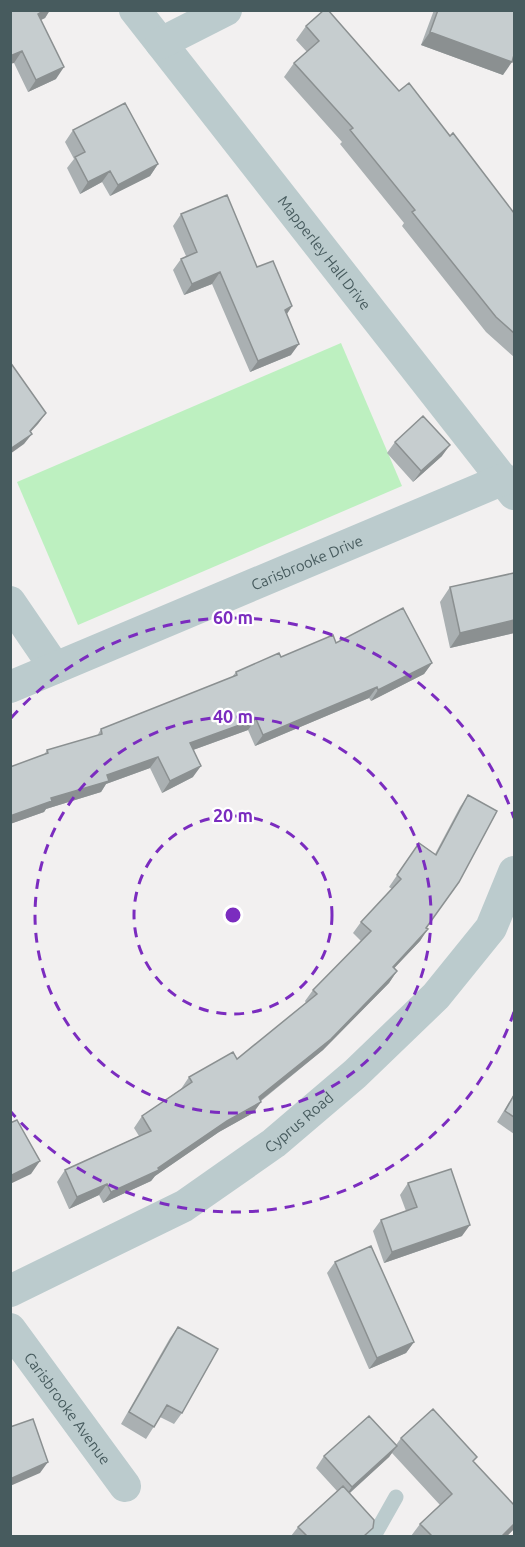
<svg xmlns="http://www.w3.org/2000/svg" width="525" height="1547" viewBox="0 0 525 1547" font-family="Ubuntu,sans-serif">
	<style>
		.pitch { fill: #bdf0c0 }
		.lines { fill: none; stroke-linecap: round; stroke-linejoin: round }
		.service { stroke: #bbcbcd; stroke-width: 15 }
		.minor { stroke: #bbcbcd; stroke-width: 32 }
		.wall { fill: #aab0b2 }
		.shaded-wall { fill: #8b9091 }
		.building { fill: #c6cdcf; stroke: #8b9091; stroke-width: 1.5 }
		.ring { fill: none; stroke: #7b2cbf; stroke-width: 3; stroke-dasharray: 10 8 }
		.labels { text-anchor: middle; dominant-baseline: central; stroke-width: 4.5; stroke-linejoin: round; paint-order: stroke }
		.street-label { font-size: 15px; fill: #475b5e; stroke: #fff }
		.centre { fill: #7b2cbf; stroke: #fff; stroke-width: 3 }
		.ring-label { font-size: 18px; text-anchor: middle; font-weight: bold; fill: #7b2cbf; stroke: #fff; stroke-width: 4.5; stroke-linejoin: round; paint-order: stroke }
	</style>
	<rect width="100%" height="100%" fill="#f2f0f0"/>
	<path class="pitch" d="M341 343 402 486 78 625 17 482Z"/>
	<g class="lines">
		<path class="service" d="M374 1536 396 1497"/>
		<g class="minor">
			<path id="s1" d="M135 10 514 494"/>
			<path d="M161 43 226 10"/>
			<path d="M10 602 55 668"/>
			<path id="s2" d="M10 687 504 479"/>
			<path id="s3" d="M10 1291 184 1206 274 1143 355 1074 436 996 491 928 514 872"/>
			<path id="s4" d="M10 1329 125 1486"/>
		</g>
	</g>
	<path class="wall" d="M10 10H50L45 18 41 20 56 79 28 92 14 63Z
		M434 10H514L503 75 421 45Z
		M306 26 399 91 450 136 514 213V357L486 332 402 226 404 223 340 144 342 142 284 77 294 63 307 52 296 40Z
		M73 130 158 164 150 176 110 196 102 182 80 194 67 168 74 159 65 142Z
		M181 214 257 267 292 306 287 314 291 355 250 372 212 284 184 295 173 270 181 259 186 256 173 226Z
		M395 442 442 456 413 482 387 453Z
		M514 573V633L450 648 440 602 450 587Z
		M336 643 432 663 424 674 371 701 369 698 255 746 248 730 193 750V777L162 793 150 768 106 784 101 792 46 809 44 812 10 824V767L44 755 47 750 97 736 101 729 232 677 236 672 281 657Z
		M468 795 427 928 420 941 394 968 397 971 389 983 323 1050 261 1101V1102L253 1113 219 1132 155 1176 151 1181 103 1203 99 1195 69 1209 57 1182 65 1170 139 1136 134 1128 142 1116 181 1089 189 1077 237 1059 306 1003 305 1001 313 990 361 941 353 933 361 922 392 889 389 887 419 843 435 854 460 807Z
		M514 1094V1134L497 1122Z
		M408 1183 462 1236 384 1263 373 1231 381 1220 406 1211 400 1195Z
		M335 1262 414 1342 406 1353 369 1369 327 1273Z
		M178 1327 182 1413 174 1424 160 1417 146 1439 121 1424 170 1338Z
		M401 1438 474 1462 514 1505V1529L507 1536H411L420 1524 440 1505 392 1453 389 1457 350 1493 367 1536H291L298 1527 337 1491 316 1468 324 1456 396 1445Z"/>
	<path class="shaded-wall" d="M45 10H50L45 18 30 25 38 14Z
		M430 32 512 62 503 75 421 45Z
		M22 51 14 63 10 64V56Z
		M64 67 56 79 28 92 36 80Z
		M158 164 150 176 110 196 118 185Z
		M110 171 102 182 80 194 88 182Z
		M220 272 212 284 184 295 192 284Z
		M292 306 284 318 285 310Z
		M299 344 291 355 250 372 258 361Z
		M46 413 38 424 24 439 32 434 24 444 10 454V449L30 431Z
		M450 445 442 456 413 482 421 471Z
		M514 620V633L450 648 460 633Z
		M432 663 424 674 371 701 378 690Z
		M377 687 369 698 255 746 263 735Z
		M256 719 248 730 182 754 190 743Z
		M158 757 150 768 106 784 101 792 46 809 44 812 10 824V816L107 775Z
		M201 766 193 777 162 793 170 781Z
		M428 929 420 941 385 978 393 967Z
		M397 971 389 983 323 1050 255 1105 261 1102 253 1113 219 1132 155 1176 151 1181 103 1203 111 1192 158 1168Z
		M40 1161 31 1174 10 1184V1176Z
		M107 1184 99 1195 69 1209 77 1197Z
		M470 1225 462 1236 384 1263 392 1252Z
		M414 1342 406 1353 369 1369 377 1358Z
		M397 1446 389 1457 344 1498 352 1487Z
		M48 1462 40 1473 10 1486V1479Z
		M514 1524V1529L507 1536H502Z"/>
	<path class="building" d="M10 10H45L38 14 64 67 36 80 22 51 10 56Z
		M324 10H328L399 91 409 83 450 136 453 133 514 213V333L496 317 412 212 415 210 350 130 353 128 294 63 319 41 306 26Z
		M438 10H514V55L512 62 430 32Z
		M125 103 158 164 118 185 110 171 88 182 75 157 85 152 73 130Z
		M227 195 257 267 273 261 292 306 285 310 299 344 258 361 220 272 192 284 181 259 197 252 181 214Z
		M10 362 46 413 30 431 32 434 10 449Z
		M423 416 450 445 421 471 395 442Z
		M514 573V620L460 633 450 587Z
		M403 608 432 663 378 690 377 687 263 735 256 719 190 743 201 766 170 781 158 757 107 775 109 781 51 798 52 801 10 816V767L48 753 47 750 102 734 101 729 237 675 236 672 279 653 281 657 333 635 336 643Z
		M468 795 497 811 459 882 426 928 428 929 393 967 397 971 331 1039 259 1097 261 1102 227 1121 158 1168 159 1170 111 1192 107 1184 77 1197 65 1170 151 1131 142 1116 192 1082 189 1077 233 1052 237 1059 317 994 313 990 371 931 361 922 401 879 397 875 419 843 436 855Z
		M514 1095V1117L505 1111Z
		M17 1120 40 1161 10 1176V1123Z
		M451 1169 470 1225 392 1252 381 1220 417 1207 408 1183Z
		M371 1246 414 1342 377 1358 335 1262Z
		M178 1327 218 1349 182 1413 167 1405 154 1427 129 1412Z
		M433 1409 477 1457 473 1461 514 1505V1524L502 1536H432L420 1524 452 1494 401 1438Z
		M369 1416 397 1446 352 1487 324 1456Z
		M33 1419 48 1462 10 1479V1427Z
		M343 1486 374 1520 373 1528 364 1536H307L298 1527Z"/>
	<g class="ring">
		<circle cx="233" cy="915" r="99"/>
		<circle cx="233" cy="915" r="198"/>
		<path d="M514 1012A297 297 0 0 1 11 1112M11 718A297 297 0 0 1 514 818"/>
	</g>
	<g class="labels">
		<g class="street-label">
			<text stroke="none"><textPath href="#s1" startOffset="308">Mapperley Hall Drive</textPath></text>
			<text stroke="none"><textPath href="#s2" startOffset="322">Carisbrooke Drive</textPath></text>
			<text stroke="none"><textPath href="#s3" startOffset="336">Cyprus Road</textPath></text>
			<text stroke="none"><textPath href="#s4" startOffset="98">Carisbrooke Avenue</textPath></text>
		</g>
	</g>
	<circle cx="233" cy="915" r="9" class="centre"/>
	<g class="ring-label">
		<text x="233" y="624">60 m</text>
		<text x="233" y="723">40 m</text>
		<text x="233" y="822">20 m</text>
	</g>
	<rect width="525" height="1547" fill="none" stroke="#475b5e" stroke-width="24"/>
</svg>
